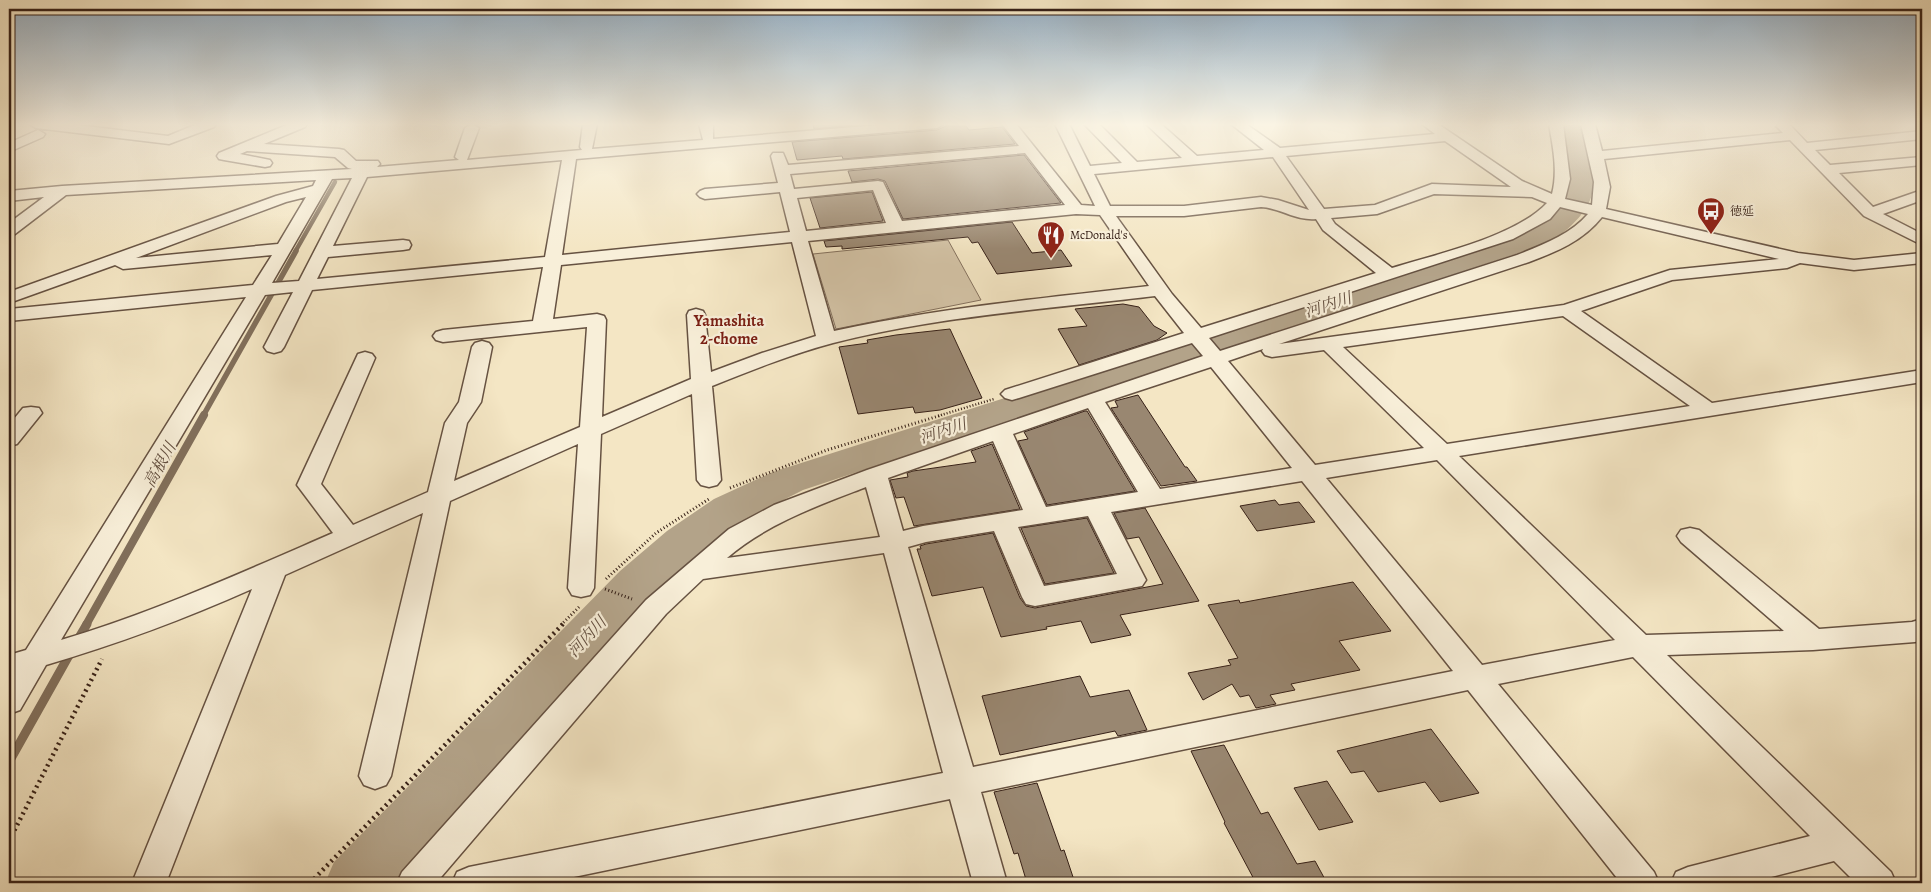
<svg xmlns="http://www.w3.org/2000/svg" width="1931" height="892" viewBox="0 0 1931 892" font-family="Alegreya,'Noto Serif JP',serif">
	<style>
		.green { fill: #d4c4a7; stroke: #85725f }
		.lines { fill: none; stroke-linecap: round; stroke-linejoin: round }
		.stream-far3 { stroke: #816f5b; stroke-width: 4.5 }
		.stream-far2 { stroke: #816f5b; stroke-width: 5.5 }
		.stream-far1 { stroke: #816f5b; stroke-width: 8 }
		.stream { stroke: #816f5b; stroke-width: 9 }
		.river { fill: #b3a389; fill-rule: evenodd }
		.building { fill: #998771; stroke: #362017 }
		.minor-casing { stroke: #665242; stroke-width: 3 }
		.path-far2 { stroke: #362017; stroke-width: 2.5; stroke-dasharray: 1 2; stroke-linecap: butt }
		.path-far1 { stroke: #362017; stroke-width: 3; stroke-dasharray: 1 2.5; stroke-linecap: butt }
		.path { stroke: #362017; stroke-width: 4.5; stroke-dasharray: 2 4; stroke-linecap: butt }
		.minor { fill: #f8efd9; fill-rule: evenodd }
		.labels { text-anchor: middle; dominant-baseline: central; stroke-width: 4.5; stroke-linejoin: round; paint-order: stroke }
		.far-poi-label { font-size: 12px; fill: #362017; stroke: #f8efd9; text-anchor: start }
		.water-label { font-size: 16px; font-style: italic; fill: #624e3f; stroke: #f8efd9 }
		.neighbourhood-label { font-size: 16px; font-weight: bold; fill: #7a1f14; stroke: #f8efd9 }
	</style>
	<rect width="100%" height="100%" fill="#f4e6c4"/>
	<filter id="stains"><feTurbulence type="fractalNoise" baseFrequency=".004" numOctaves="4"/><feColorMatrix values="0 0 0 0 .2 0 0 0 0 .09 0 0 0 0 .02 0 0 0 .5 -.17"/></filter>
	<radialGradient id="worn" r=".72"><stop offset=".6" stop-color="#630" stop-opacity="0"/><stop offset="1" stop-color="#630" stop-opacity=".3"/></radialGradient>
	<path class="green" d="M948 240 981 300 836 329 813 254Z"/>
	<g class="lines">
		<path class="stream-far3" d="M295 252 335 182"/>
		<path class="stream-far2" d="M203 416 296 251"/>
		<path class="stream-far1" d="M86 625 204 415"/>
		<path class="stream" d="M77 641 87 624
			M9 762 72 650"/>
		<path class="river" d="M1558 124H1582C1595 185 1608 198 1552 242L803 490 746 519 699 553 654 595 398 883H325L334 862 620 571 667 531 714 499 773 472 1530 230C1582 191 1566 180 1558 124Z"/>
	</g>
	<path class="building" d="M813 124H868L814 129Z
		M946 126H966L969 130 1002 127 1015 144 843 159 842 156 797 160 792 142 937 130Z
		M1024 155 1061 203 903 219 885 181 878 179 852 182 848 171Z
		M872 192 883 221 820 228 810 198Z
		M1012 222 1032 253 1061 250 1072 266 997 274 978 242 972 243 968 237 842 249V246L826 247 824 241Z
		M1123 304 1139 307 1154 326 1167 333 1157 340 1079 365 1058 329 1087 326 1075 309Z
		M950 329 982 398 940 410 915 413 913 407 858 414 839 347 868 343 867 340 896 335Z
		M1138 395 1185 467H1187L1197 481 1161 486 1111 408 1118 407 1115 401Z
		M1085 411H1087L1135 491 1047 505 1018 441 1028 439 1024 432Z
		M992 444 1020 509 914 526 904 497 896 498 890 480 908 477 907 473 913 471 976 462 971 451Z
		M1275 500 1279 505 1299 502 1315 522 1257 531 1240 506Z
		M1145 508 1199 601 1120 615 1131 635 1091 643 1081 621 1046 627 1047 629 1001 637 983 587 932 596 917 549H921L920 546 926 544 993 533 1020 598 1026 606 1035 608 1163 584 1139 537 1127 539 1114 513Z
		M1087 518 1114 573 1045 584 1021 528Z
		M1353 582 1391 631 1339 641 1360 670 1291 684 1295 690 1270 695 1276 704 1256 708 1249 695 1240 697 1232 684 1203 700 1188 673 1231 665 1228 660 1238 658 1208 605 1239 600 1240 603Z
		M1080 676 1090 697 1129 690 1147 730 1118 736 1115 731 1000 755 982 696Z
		M1431 729 1479 793 1440 802 1425 782 1378 792 1364 771 1351 773 1337 751Z
		M1224 745 1261 814 1268 812 1297 864 1315 861 1327 883H1256L1224 823 1225 822 1191 751Z
		M1327 781 1353 822 1319 830 1294 788Z
		M1037 783 1061 851 1064 850 1075 883H1027L1018 853 1014 854 994 792Z"/>
	<g class="lines">
		<g class="minor-casing">
			<path id="minor" d="M29 124H69L168 136 197 124H216L214 127 169 144 36 128Z
				M289 124H307L305 127 264 144 339 149 344 150 356 161H378L380 164 377 167 459 160 455 157 465 128 472 124 479 128 467 160 582 150 580 147 583 124H597L592 149 703 140 699 124H713V139L890 124H944L937 128 576 159 562 255 790 232 780 192 705 199 700 197 697 194 700 191 705 189 778 183 771 156 773 153H783L788 165 1019 146 1002 124H1016L1081 205 1095 206 1055 124H1069L1090 166 1122 163 1084 124H1099L1137 162 1182 158 1146 124H1161L1197 156 1264 150 1231 124H1246L1280 148 1435 134 1422 124H1438L1522 181 1552 194C1558 171 1553 147 1549 124H1563L1570 179 1565 199 1592 205 1594 182 1581 124H1595L1602 151 1783 133 1776 126 1778 124H1789L1807 143 1922 131V139L1815 150 1830 165 1922 157V165L1839 173 1873 207 1922 190V200L1883 214 1922 234V245L1864 216 1790 140 1604 159 1610 187 1606 209 1798 253 1854 260 1922 253V263L1854 270 1800 263 1787 268 1672 280 1581 311 1712 403 1922 370V382L1459 456 1646 635 1784 631 1681 542 1677 536 1681 530 1690 528 1699 530 1819 629 1912 622 1922 619V640L1915 642 1813 650 1667 655 1891 872 1896 883H1856L1834 861 1748 883H1671L1676 872 1688 867 1810 836 1633 657 1498 684 1654 872 1659 883H1621L1468 690 981 792 1007 883H973L950 799 545 883H452L457 872 469 867 943 773 884 553 703 579 666 614 436 883H397L402 872 646 600 729 529 774 505 867 470 1203 356 1192 343 1019 398 1012 400 1005 398 1001 394 1005 390 1184 333 1155 296C1048 309 939 316 833 343 792 354 752 370 712 386L721 480 717 485 709 487 701 485 697 480 692 394 601 434 594 588 590 595 581 597 572 595 568 588 578 444 450 501 391 776 386 785 375 789 364 785 359 776 423 513 285 575 166 883H132L252 589C185 619 117 644 46 665L20 710 9 714V655L26 650 246 297 9 321V309L253 285 272 255 123 269 115 265 9 303V292L276 196 313 186 316 180 66 195 15 234 9 236V223L44 197 9 201V191L62 186 352 169 348 168 335 157 247 151 240 154 270 160 272 163 270 166 265 167 224 160 219 159 217 156 219 153ZM1445 141 1511 187 1432 184 1375 205 1324 209 1286 156ZM1025 153 1065 205 902 221 883 182 878 181 794 189 790 174ZM1273 157 1309 210 1278 200 1261 197 1184 206H1110L1094 174ZM562 160 545 257 317 279 328 257 403 250 409 249 411 245 409 241 403 240 333 246 367 177ZM352 178 299 281 272 283 332 179ZM873 190 886 223 806 231 797 198ZM1434 194 1532 197 1547 203C1515 237 1437 254 1392 268L1335 224 1331 218 1377 214ZM306 197 278 244 136 258 286 202ZM1261 207C1280 208 1296 221 1316 219L1323 230 1376 273 1201 328 1172 294 1116 216H1184ZM1560 207 1588 214C1570 235 1542 245 1517 255L1220 351 1209 338 1513 239 1550 219ZM1076 214 1100 215 1149 286C1043 298 937 308 834 331L808 241ZM1602 217 1779 259 1670 270 1564 305 1279 344 1529 262C1556 252 1583 241 1602 217ZM792 242 816 336 762 353 711 372 705 315 703 311 696 309 689 311 687 315 691 379 602 417 606 320 604 316 597 314 553 319 561 265ZM543 267 533 321 443 330 436 332 433 336 436 340 443 342 587 327 580 427 454 481 467 423 481 402 492 347 489 343 482 341 475 343 472 347 459 402 445 423 428 492 353 525 321 484 375 358 372 354 365 352 358 354 297 485 333 533C243 572 155 612 61 640L265 295 293 292 264 347 267 351 274 353 281 351 284 347 312 290ZM1563 316 1690 406 1447 444 1343 347ZM1263 349 1262 351 1265 355 1272 357 1324 350 1424 448 1315 465 1228 361ZM1211 367 1292 468 1160 489 1105 402ZM1088 408 1138 492 1046 507 1013 434ZM993 441 1023 510 923 526 903 531 888 478ZM1437 460 1615 640 1482 665 1326 478ZM1302 481 1453 671 973 767 908 547 926 542 994 531 1022 597 1026 604 1035 606 1142 586 1146 580 1111 512ZM866 487 880 537 727 558C768 523 817 506 866 487ZM1088 516 1117 574 1044 586 1018 527Z
				M38 130 45 134 43 137 9 152V143Z
				M31 407 39 408 42 413 17 444 9 446V425L23 408Z"/>
		</g>
		<path class="path-far2" d="M938 416 994 399"/>
		<path class="path-far1" d="M730 488 827 450 942 415
			M606 579 656 533 709 499
			M605 589 632 599
			M561 625 579 607"/>
		<path class="path" d="M9 841 102 659
			M310 883 563 624"/>
		<use href="#minor" class="minor"/>
	</g>
	<linearGradient id="sky" x2="0" y2="1"><stop stop-color="#93adc2"/><stop offset="0.5" stop-color="#faf4e4"/><stop offset="1" stop-color="#faf4e4" stop-opacity="0"/></linearGradient>
	<rect width="1931" height="249" fill="url(#sky)"/>
	<defs>
		<g id="bus-pin" transform="scale(1.4375)"><path d="M0 17L-7.5 6A9.5 9.5 0 1 1 7.5 6Z" fill="#8f2418" stroke="#f8efd9"/><path d="M-5-6H5V4H4V6H2V4H-2V6H-4V4H-5ZM-3.5-4V0h7V-4ZM-3.5 1.2v1.5H-2V1.2ZM2 1.2v1.5H3.5V1.2Z" fill="#fff"/></g>
		<g id="restaurant-pin" transform="scale(1.4375)"><path d="M0 17L-7.5 6A9.5 9.5 0 1 1 7.5 6Z" fill="#8f2418" stroke="#f8efd9"/><path d="M-5-6h1v4h1v-4h1v4h1v-4h1v5L-1.5 .5V6h-2V.5L-5-1ZM5-6V6H3V1.5H1.5Q1.5-4 5-6Z" fill="#fff"/></g>
	</defs>
	<g fill-rule="evenodd">
		<use href="#bus-pin" x="1711" y="211"/>
		<use href="#restaurant-pin" x="1051" y="235"/>
	</g>
	<g class="labels">
		<g class="far-poi-label">
			<text x="1730" y="211">徳延</text>
			<text x="1070" y="235">McDonald's</text>
		</g>
		<g class="water-label">
			<text transform="translate(1328 305) rotate(-18)">河内川</text>
			<text transform="translate(943 431) rotate(-18)">河内川</text>
			<text transform="translate(160 465) rotate(-61)">高根川</text>
			<text transform="translate(587 637) rotate(-47)">河内川</text>
		</g>
		<g class="neighbourhood-label">
			<text x="729" y="321">Yamashita<tspan x="729" dy="18">2-chome</tspan></text>
		</g>
	</g>
	<rect width="1931" height="892" fill="none" stroke="#f4e6c4" stroke-width="30"/>
	<rect x="10" y="10" width="1911" height="872" fill="none" stroke="#362017" stroke-width="2.5"/>
	<rect x="15" y="15" width="1901" height="862" fill="none" stroke="#362017"/>
	<rect width="100%" height="100%" filter="url(#stains)"/>
	<rect width="100%" height="100%" fill="url(#worn)"/>
</svg>
